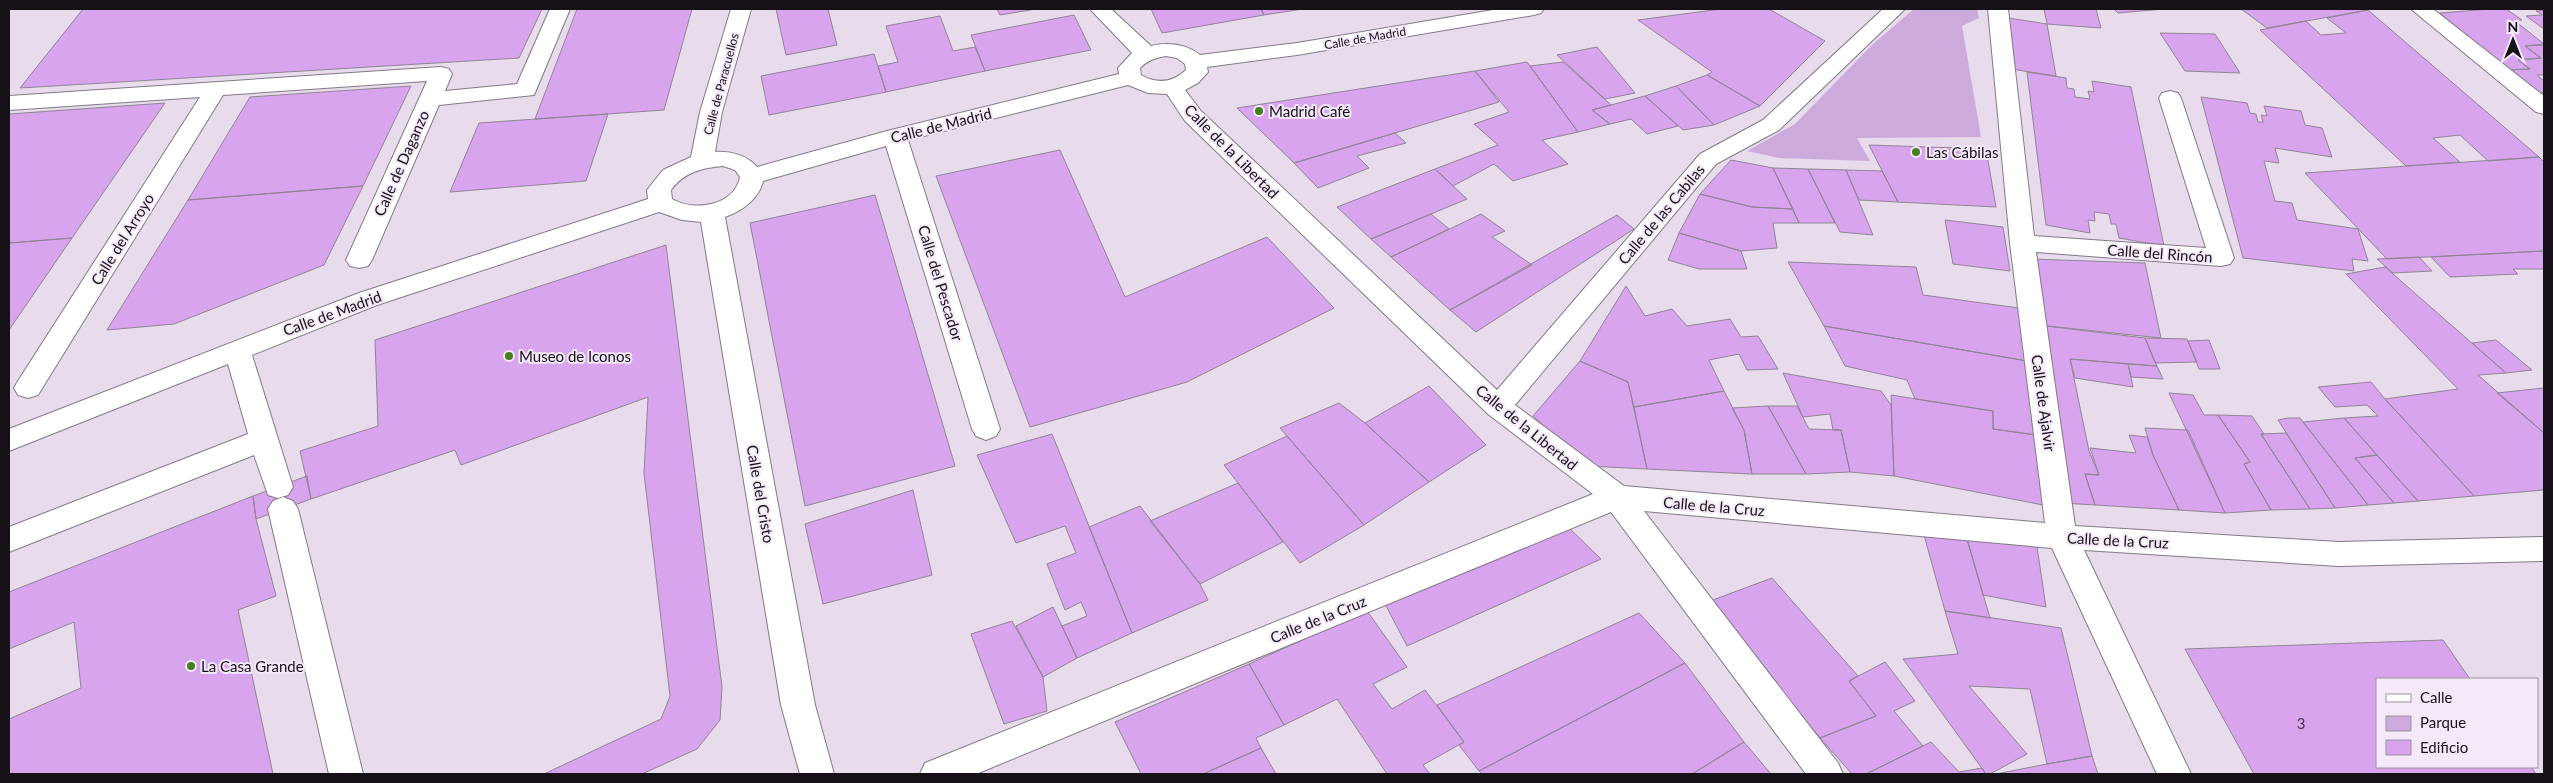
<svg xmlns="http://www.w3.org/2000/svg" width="2553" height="783" viewBox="0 0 2553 783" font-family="Lato,sans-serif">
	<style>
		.green { fill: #cdaadc }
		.building { fill: #d8a4ed; stroke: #908595 }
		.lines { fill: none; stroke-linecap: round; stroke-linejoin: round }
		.minor-casing { stroke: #837988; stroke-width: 2 }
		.minor { fill: #fff; fill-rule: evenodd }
		.poi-dot { fill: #45811d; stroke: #f4e8f9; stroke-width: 2 }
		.labels { text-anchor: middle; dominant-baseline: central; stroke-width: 4; stroke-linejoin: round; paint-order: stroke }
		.far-street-label { font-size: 12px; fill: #151116; stroke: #f4e8f9 }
		.poi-label { font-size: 15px; fill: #151116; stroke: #f4e8f9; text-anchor: start }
		.street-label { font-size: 15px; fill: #151116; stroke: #f4e8f9 }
		.near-number-label { font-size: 15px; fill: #46364c }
	</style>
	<rect width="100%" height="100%" fill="#e7dbec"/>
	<path class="green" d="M1914 9H1977L1979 18 1962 26 1981 137 1857 138 1870 161 1779 158 1747 151 1795 124 1873 44Z"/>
	<path class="building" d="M83 9H542L519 58 20 88Z
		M577 9H692L664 110 535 119Z
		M776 9H828L837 45 786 55Z
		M997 9H1036L1000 15Z
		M1151 9H1261L1264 15 1162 33Z
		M1261 9H1303L1264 15Z
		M1721 9H1769L1825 41 1760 106 1707 75 1712 72 1638 20Z
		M2044 9H2096L2101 28 2047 24Z
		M2114 9H2164L2118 13Z
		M2241 9H2365L2368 10 2267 28Z
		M2490 9H2506L2522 20 2515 21 2544 44 2525 46 2541 58 2518 60 2530 69 2506 70 2440 13Z
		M2368 10 2539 157 2488 161 2460 135 2433 138 2460 162 2406 166 2260 30 2306 21 2321 35 2346 33 2327 18Z
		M2544 10V29L2526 16 2542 15 2536 11Z
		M1074 15 1091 50 985 71 971 35Z
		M940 16 953 51 975 47 985 71 886 92 878 66 898 62 886 26Z
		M2008 18 2047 24 2056 76 2011 69Z
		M2160 33 2215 34 2240 73 2185 71Z
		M2544 45V75H2537L2544 81V92L2534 94 2506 70 2530 69 2518 60 2541 58 2525 46Z
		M1597 47 1635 93 1605 99 1557 55Z
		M874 54 886 92 769 115 761 76Z
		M1527 62 1578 132 1542 140 1568 164 1513 181 1494 164 1453 186 1435 169 1498 145 1474 124 1509 112 1475 71Z
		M1563 62 1611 105 1592 110 1610 124 1578 132 1530 66Z
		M1475 71 1499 102 1294 163 1237 108Z
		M2027 72 2066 78 2067 88 2074 89 2075 97 2090 99 2088 91 2094 92 2092 81 2131 87 2164 246 2119 238 2116 224H2111L2109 214 2094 212 2095 221 2088 220 2090 233 2046 225Z
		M1707 75 1760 106 1714 125 1676 86Z
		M411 86 363 186 188 200 250 97Z
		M1676 86 1714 125 1683 130 1645 96Z
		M1645 96 1678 126 1647 134 1631 119 1610 124 1592 110Z
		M2201 97 2247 103 2250 113 2256 114 2258 122H2263L2261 115 2267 116 2264 106 2301 111 2305 125 2322 128 2332 157 2275 148 2279 163 2264 161 2275 201 2292 203 2297 220 2358 229 2368 261 2352 259 2354 271 2243 258Z
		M165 103 72 238 9 243V114Z
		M608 114 586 181 450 192 479 123Z
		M1395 133 1406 143 1357 156 1369 168 1318 188 1294 163Z
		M1869 145 1986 149 1996 207 1898 202Z
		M1060 150 1125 297 1267 237 1334 308 1187 382 1030 427 936 176Z
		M2539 157 2544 162V251L2387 259 2305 173Z
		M1731 160 1773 168 1793 209 1752 207 1700 194Z
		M1773 168 1808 169 1835 223H1799Z
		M1435 169 1467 199 1371 239 1337 207Z
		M1808 169 1846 170 1873 235 1840 232Z
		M1846 170 1882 171 1898 202 1859 200Z
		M363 186 324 265 174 324 107 330 188 200Z
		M1700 194 1752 207 1793 209 1799 223H1773L1777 248 1741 251 1679 233Z
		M875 195 955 466 805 506 750 223Z
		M1431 214 1449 229 1391 257 1371 239Z
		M1481 214 1505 231 1492 237 1532 265 1450 310 1391 257Z
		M1617 215 1634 229 1476 332 1450 310Z
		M1945 220 2003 227 2010 271 1953 264Z
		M1679 233 1741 251 1747 269H1699L1668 260Z
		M72 238 9 330V243Z
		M666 245 722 687 720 720 697 749 642 774H544L661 719 670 696 644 473 648 397 461 465 455 450 311 499 300 451 378 426 375 340Z
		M2544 251V269H2513L2518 274 2450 277 2431 257Z
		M2419 257 2432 271 2393 273 2377 259Z
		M2031 259 2145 263 2161 338 2038 325Z
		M1788 262 1916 267 1923 295 2019 308 2027 361 1824 326Z
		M2385 267 2506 373 2478 375 2544 433V490L2474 496 2385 399 2458 389 2346 274Z
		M1626 286 1645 316 1672 309 1687 326 1730 319 1741 337 1758 336 1778 369 1747 370 1739 354 1709 360 1724 391 1634 407 1628 382 1580 361Z
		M2038 325 2145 338 2157 366 2070 359 2089 451 2099 475 2085 474 2095 505 2062 503Z
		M1824 326 2027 361 2036 435 1993 429V411L1915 399 1907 380 1845 366Z
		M2145 338 2187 339 2197 362 2155 363Z
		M2209 340 2220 369H2199L2188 341Z
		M2496 340 2532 370 2506 373 2472 343Z
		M2070 359 2128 364 2133 387 2075 378Z
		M1580 361 1628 382 1647 469 1587 466 1533 416Z
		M2128 364 2157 366 2163 379 2131 377Z
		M1783 373 1881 391 1891 405 1894 476 1850 472 1841 430H1833L1830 414 1803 417Z
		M2371 382 2385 399 2474 496 2418 501 2344 418 2378 416 2367 405 2335 407 2318 387Z
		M1429 386 1486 445 1429 482 1365 423Z
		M2544 388V433L2497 393Z
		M1724 391 1744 430 1752 474 1647 469 1634 407Z
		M2169 393 2193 395 2204 415H2218L2250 462 2244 464 2271 510 2225 513Z
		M1891 395 1993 411V429L2036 435 2043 505 1894 476Z
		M1339 403 1365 423 1429 482 1364 525 1280 428Z
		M1768 406 1806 474H1752L1744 430 1732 408Z
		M1768 406H1797L1809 429 1841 430 1850 472 1806 474Z
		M2218 415 2252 416 2264 434H2261L2310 509 2271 510 2244 464 2250 462Z
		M2288 418H2300L2368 505 2335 508 2278 420Z
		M2344 418 2377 455 2355 458 2394 503 2368 505 2303 422Z
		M2145 428 2188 430 2225 513 2179 510 2153 455Z
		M2286 433 2335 508 2310 509 2261 434Z
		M1052 434 1132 633 1077 658 1062 626 1087 616 1081 602 1065 610 1047 564 1076 553 1065 526 1016 543 977 455Z
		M2129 435 2147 437 2153 455 2179 510 2095 505 2085 474 2099 475 2090 448 2136 453Z
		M1287 436 1364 525 1300 563 1224 465Z
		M2377 455 2418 501 2394 503 2355 458Z
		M307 476 311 499 256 519 253 496Z
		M1238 483 1283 542 1200 584 1150 521Z
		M913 490 932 575 823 604 805 524Z
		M253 496 256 519 276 596 238 610 273 774H9V719L81 688 74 622 9 649V592Z
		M1140 506 1200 584 1208 600 1132 633 1089 527Z
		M1566 525 1601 559 1407 646 1384 602Z
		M1924 535 1967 539 1990 618 1945 611Z
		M1967 539 2037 547 2046 607 1983 595Z
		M1772 578 1858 676 1849 681 1876 716 1820 738 1710 601Z
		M1053 607 1077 658 1043 677 1016 626Z
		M1367 611 1407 667 1373 684 1392 709 1425 690 1464 742 1423 765 1430 774H1387L1337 699 1284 725 1249 664Z
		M1945 611 2061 628 2092 756 2047 764 2030 689 1969 686 2027 754 1990 774H1986L1903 659 1958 654Z
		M1639 613 1685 663 1479 771 1459 745 1464 742 1437 705Z
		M1012 621 1043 677 1047 711 1004 724 971 634Z
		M2443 640 2470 679H2377V767H2531L2536 774H2254L2185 649Z
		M1885 662 1915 701 1894 711 1923 746 1866 774H1852L1820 738 1876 716 1849 681Z
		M1685 663 1744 742 1692 774H1482L1479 771Z
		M1249 664 1284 725 1256 738 1261 748 1203 774H1141L1115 722Z
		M1744 742 1771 774H1692Z
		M1931 742 1959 772 1982 768 1986 774H1866Z
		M1261 748 1276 774H1203Z
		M2092 756 2098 774H1996L2047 764Z"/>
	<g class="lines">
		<g class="minor-casing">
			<path id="minor" d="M550 9H570L534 95 439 105 372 260 368 266 359 268 350 266 346 260 427 81 223 95 38 395 28 398 18 395 14 388 18 381 200 97 9 110V96L441 67 449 69 452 74 445 91 517 84Z
				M731 9H751L722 112 715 152C730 151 747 155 757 167L887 131 1119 74 1118 68 1132 53 1090 9H1111L1151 46C1168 42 1186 44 1200 55L1297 43 1499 9H1544L1541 13 1534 15 1297 55 1207 67 1208 72 1198 83 1185 90 1201 111 1497 390 1700 154 1763 120 1883 9H1905L1779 130 1716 164 1515 405 1624 486 2045 523 2010 243 1988 9H2008L2034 236 2206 248 2159 98 2162 93 2170 91 2178 93 2181 98 2234 258 2230 264 2221 266 2036 252 2075 526 2339 542 2544 537V561L2339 566 2084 550 2191 774H2157L2052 548 1644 511 1838 763 1843 774H1806L1611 512 976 774H920L925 763 1593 494 1488 414 1185 121 1167 94 1148 93 1128 85 908 140 1000 429 996 436 986 440 976 436 972 429 886 146 763 181C759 199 742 211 725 217L815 705 834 774H800L781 705 701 222 682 220 659 212 377 305 252 355 293 487 288 495 278 498 268 495 254 455 9 552V527L248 434 228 364 9 451V429L359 293 648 199 647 190 663 170 691 157 700 112ZM1166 56 1177 58 1185 64 1186 70C1172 83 1157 84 1141 75L1140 68C1148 60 1155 58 1166 56ZM723 166 735 170 740 177C734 206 695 212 672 199L671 190C684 172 702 168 723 166Z
				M2411 9H2433L2544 96V114L2536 112Z
				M283 497 293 501 298 509 363 774H329L268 509 273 501Z"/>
		</g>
		<use href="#minor" class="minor"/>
	</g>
	<g class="poi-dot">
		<circle cx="1259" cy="111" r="5"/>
		<circle cx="1916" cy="152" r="5"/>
		<circle cx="509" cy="356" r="5"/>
		<circle cx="191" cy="666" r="5"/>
	</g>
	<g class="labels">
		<g class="far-street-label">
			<text transform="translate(1365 38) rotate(-10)">Calle de Madrid</text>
			<text transform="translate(721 84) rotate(-75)">Calle de Paracuellos</text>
		</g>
		<g class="poi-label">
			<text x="1269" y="111">Madrid Café</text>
			<text x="1926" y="152">Las Cábilas</text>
			<text x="519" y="356">Museo de Iconos</text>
			<text x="201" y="666">La Casa Grande</text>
		</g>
		<g class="street-label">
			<text transform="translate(941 125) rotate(-14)">Calle de Madrid</text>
			<text transform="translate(1232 151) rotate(45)">Calle de la Libertad</text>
			<text transform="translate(401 163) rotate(-66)">Calle de Daganzo</text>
			<text transform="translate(1661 214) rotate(-50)">Calle de las Cabilas</text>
			<text transform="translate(122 239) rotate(-58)">Calle del Arroyo</text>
			<text transform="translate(2160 253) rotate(4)">Calle del Rincón</text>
			<text transform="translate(941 283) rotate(73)">Calle del Pescador</text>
			<text transform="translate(332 313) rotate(-20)">Calle de Madrid</text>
			<text transform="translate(2044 403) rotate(82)">Calle de Ajalvir</text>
			<text transform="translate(1527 427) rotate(39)">Calle de la Libertad</text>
			<text transform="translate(761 494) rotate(80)">Calle del Cristo</text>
			<text transform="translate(1714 506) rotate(5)">Calle de la Cruz</text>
			<text transform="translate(2118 540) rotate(3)">Calle de la Cruz</text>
			<text transform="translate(1318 619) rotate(-22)">Calle de la Cruz</text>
		</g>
		<g class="near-number-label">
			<text x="2301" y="723">3</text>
		</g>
	</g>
	<rect width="2553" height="783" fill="none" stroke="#151116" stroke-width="20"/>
	<rect x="2376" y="678" width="162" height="90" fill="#f4e8f9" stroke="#9b929e"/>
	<rect x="2386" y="694" width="25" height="8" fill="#ffffff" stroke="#9b929e"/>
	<text x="2420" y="703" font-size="15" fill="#151116">Calle</text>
	<rect x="2386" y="716" width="25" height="15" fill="#cdaadc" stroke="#9b929e"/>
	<text x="2420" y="728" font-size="15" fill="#151116">Parque</text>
	<rect x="2386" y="740" width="25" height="15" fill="#d8a4ed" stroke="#9b929e"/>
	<text x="2420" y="753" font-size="15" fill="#151116">Edificio</text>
	<g transform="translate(2513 40)" stroke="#f4e8f9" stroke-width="4" paint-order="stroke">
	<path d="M0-4L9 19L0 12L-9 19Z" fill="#151116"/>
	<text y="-8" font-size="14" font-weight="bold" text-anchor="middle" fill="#151116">N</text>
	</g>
</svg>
